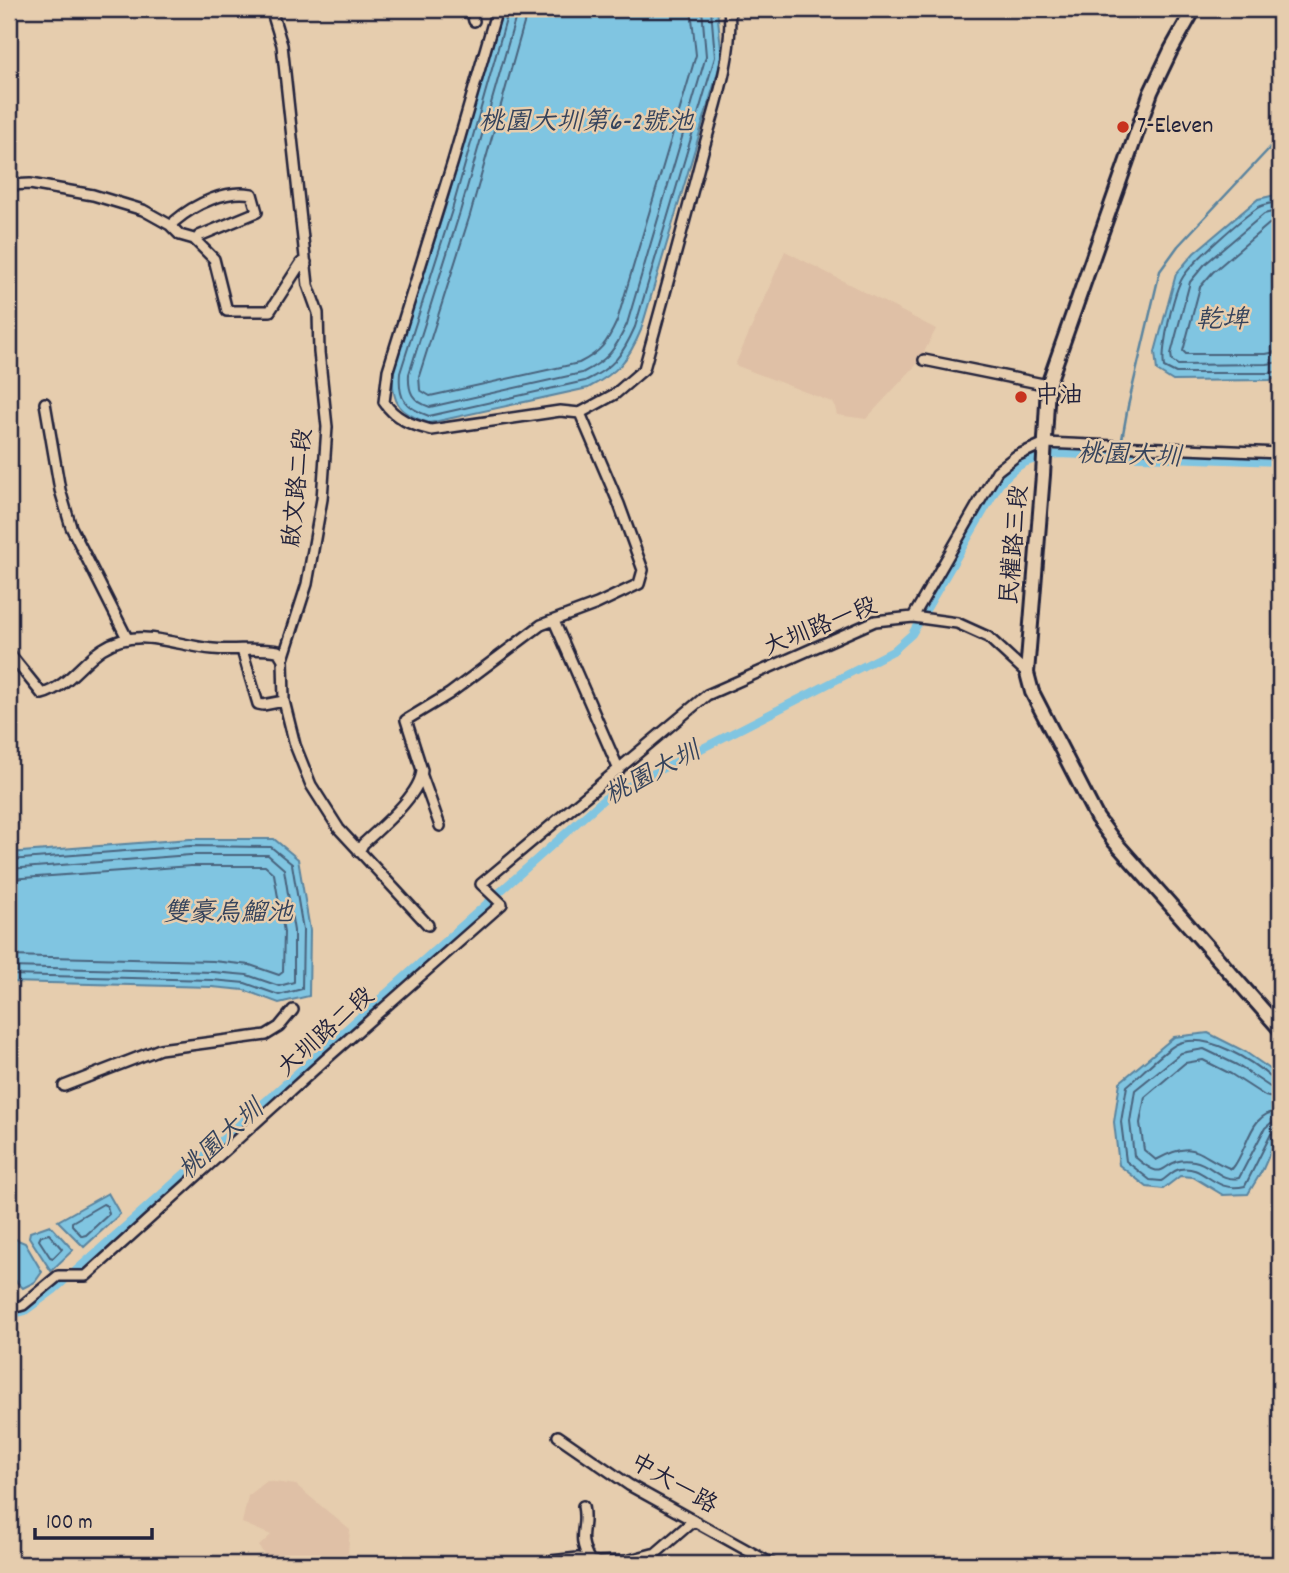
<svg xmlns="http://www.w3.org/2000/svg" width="1289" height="1573" viewBox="0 0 1289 1573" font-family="Dekko,'LXGW WenKai TC',sans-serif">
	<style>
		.built { fill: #dfc0a6 }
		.water { fill: #80c5e1; stroke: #5a849f; stroke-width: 2 }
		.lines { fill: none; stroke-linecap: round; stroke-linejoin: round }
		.shore { stroke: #48637d; stroke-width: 2 }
		.stream { stroke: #5a849f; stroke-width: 2.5 }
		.canal { stroke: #80c5e1; stroke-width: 8 }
		.street-casing { stroke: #22223b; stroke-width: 14 }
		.secondary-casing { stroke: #22223b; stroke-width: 18 }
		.street { stroke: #e6cdae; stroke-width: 9 }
		.secondary { stroke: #e6cdae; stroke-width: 12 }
		.poi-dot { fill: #c8321e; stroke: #e6cdae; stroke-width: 2.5 }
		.labels { text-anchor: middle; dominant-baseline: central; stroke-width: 5; stroke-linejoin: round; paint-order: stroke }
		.poi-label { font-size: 24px; fill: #22223b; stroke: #e6cdae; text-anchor: start }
		.street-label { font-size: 24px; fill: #22223b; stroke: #e6cdae }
		.water-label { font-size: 26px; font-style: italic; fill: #35435c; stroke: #e6cdae }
	</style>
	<rect width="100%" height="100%" fill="#e6cdae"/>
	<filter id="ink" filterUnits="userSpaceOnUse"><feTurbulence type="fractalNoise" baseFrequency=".0143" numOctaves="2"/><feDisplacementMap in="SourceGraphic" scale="14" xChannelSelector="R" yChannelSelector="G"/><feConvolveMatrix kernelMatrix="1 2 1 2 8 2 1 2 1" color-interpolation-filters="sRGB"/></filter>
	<g filter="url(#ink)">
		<path class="built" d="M785 251 936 329 919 362 866 419 837 415 834 403 735 365Z
			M267 1481 296 1485 350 1530 348 1553 340 1564H261L268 1561 259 1546 271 1535 242 1523 248 1496Z"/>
		<path class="water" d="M503 9H717L722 58 641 330C628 361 618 372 588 388L429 423C399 413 391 404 393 371L445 208Z
			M1280 194V377L1270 380 1173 381 1157 371 1155 352 1176 274 1194 253 1258 199Z
			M190 839H274L298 859 310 930 309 996 279 1003 244 990 212 987 9 982V853Z
			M1208 1033 1244 1051 1280 1076V1130L1263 1169 1248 1194 1223 1195 1193 1177 1180 1176 1163 1189 1147 1187 1119 1165 1114 1122 1120 1082 1174 1037Z
			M108 1193 120 1214 84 1247 58 1221Z
			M50 1225 73 1250 51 1271 29 1237 30 1232Z
			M13 1238 25 1243 42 1272 35 1282 23 1288 9 1275V1240Z"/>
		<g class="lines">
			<path class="shore" d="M509 9 452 210 400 373C398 399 404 407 429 416L585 381C614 367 622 356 635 327L715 57 711 9
				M518 9 460 212 409 374C408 392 412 401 430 407L582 373C608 360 615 350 627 324L706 56 702 9
				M528 9 470 215 419 376 420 390 430 396 579 363C601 352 607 343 617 321L696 55 691 9
				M1280 201C1274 203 1265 204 1259 207 1243 217 1193 261 1183 277 1173 293 1161 349 1164 367L1176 373H1269L1280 371
				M1280 210 1264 214 1205 264 1190 282 1171 354 1172 361 1178 365 1267 364 1280 362
				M1280 221 1269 224 1213 272 1200 287 1183 351 1186 354H1266L1280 351
				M9 860 190 846 271 847 292 864 303 930 302 989 279 995 245 983 212 980 9 975
				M9 869 190 855H268L284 869 294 931V982L279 986 247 975 213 972 9 967
				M9 879 191 866H265L274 874 284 932 283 972 279 975 250 965 213 961 9 956
				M1280 1081 1274 1080C1252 1061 1207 1031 1177 1044 1164 1050 1139 1076 1127 1086L1121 1122 1126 1161 1150 1180 1161 1181C1167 1178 1173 1170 1180 1169 1205 1164 1213 1194 1245 1186L1271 1134 1280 1130
				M1280 1089 1270 1087 1237 1065 1204 1049 1181 1053 1135 1090 1130 1122 1134 1156C1171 1189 1158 1155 1194 1161 1212 1164 1220 1182 1239 1178L1265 1128 1271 1123 1280 1121
				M1280 1100 1265 1096 1231 1074 1203 1060 1185 1063 1145 1097 1140 1123 1144 1150 1156 1160C1198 1137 1196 1156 1232 1169 1249 1149 1248 1112 1280 1111
				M103 1204 107 1206 109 1214 86 1235 82 1236 72 1225V1222Z
				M49 1234 62 1249 53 1258 50 1257 39 1240 41 1236Z"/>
			<path class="stream" d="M1119 456 1128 406 1160 271 1178 246 1280 137"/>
			<path class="canal" d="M9 1315 25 1311 54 1290 605 798 893 651 912 634 999 485C1018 462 1030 459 1058 454L1280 462"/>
			<g class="street-casing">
				<path id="street" d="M271 9 282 45 308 285 318 313 319 352 327 427 322 499 307 584 283 659 284 701 295 745 311 785 339 829 428 925
					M471 9 474 21
					M9 185 30 184 93 195 143 210 170 225 180 235 194 239 214 259 227 311H270L301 263 306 262
					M175 221C195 204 226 189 252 194L257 212 199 236
					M924 360 1048 385
					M45 403 60 490 71 527 127 638
					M580 413 615 394 644 369C664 297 684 224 703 151 715 108 734 53 729 9
					M913 617 957 623 988 637 1027 673
					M554 621 619 770
					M242 650 258 704 263 705 284 701
					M9 653 42 694C67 687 81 663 102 649 137 625 176 646 213 649 235 651 256 647 278 651L283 659
					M422 776 440 826
					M359 852 363 844C381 827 421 794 422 770L406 720 449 694 541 625 597 604 639 584 643 570 619 504 580 413 560 411 431 430C412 425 395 419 384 402L388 370 453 161 497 9
					M64 1086 160 1049 266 1035 279 1027 293 1010
					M9 1309 23 1305 58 1276H86L326 1059 502 904 481 884 707 695 875 621 913 617 997 471 1016 456 1045 443 1280 453
					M558 1436 629 1485 772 1564
					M583 1506C588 1530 575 1534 590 1561
					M551 1561 578 1558 598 1562 627 1561 641 1557 656 1553 693 1521"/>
			</g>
			<g class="secondary-casing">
				<path id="secondary" d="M1194 9 1171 50 1151 92 1048 385 1043 475 1027 673 1032 692 1097 818 1114 841 1280 1029"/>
			</g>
			<use href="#street" class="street"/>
			<use href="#secondary" class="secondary"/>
		</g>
	</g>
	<g class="poi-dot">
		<circle cx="1123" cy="127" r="7"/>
		<circle cx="1021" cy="397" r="7"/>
	</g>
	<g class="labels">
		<g class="poi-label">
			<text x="1137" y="127">7-Eleven</text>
			<text x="1035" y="397">中油</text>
		</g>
		<g class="street-label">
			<text transform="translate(299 488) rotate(-84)">啟文路二段</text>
			<text transform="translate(1016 545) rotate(-85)">民權路三段</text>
			<text transform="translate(821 628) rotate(-22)">大圳路一段</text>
			<text transform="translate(327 1033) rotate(-42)">大圳路二段</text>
			<text transform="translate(673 1485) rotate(30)">中大一路</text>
		</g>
		<g class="water-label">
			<text x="586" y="123">桃園大圳第6-2號池</text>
			<text x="1222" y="321">乾埤</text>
			<text transform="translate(1129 457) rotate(2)">桃園大圳</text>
			<text transform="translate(653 775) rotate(-28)">桃園大圳</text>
			<text x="228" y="914">雙豪烏鰡池</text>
			<text transform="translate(222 1141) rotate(-42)">桃園大圳</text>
		</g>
	</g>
	<rect width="1289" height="1573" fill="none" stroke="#e6cdae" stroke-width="35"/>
	<rect x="18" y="18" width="1254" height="1538" fill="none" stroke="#22223b" stroke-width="2.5" filter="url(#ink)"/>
	<path d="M35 1528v10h117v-10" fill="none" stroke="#22223b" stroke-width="3.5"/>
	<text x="46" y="1528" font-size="21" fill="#22223b" stroke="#e6cdae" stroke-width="5" paint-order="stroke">100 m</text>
</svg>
